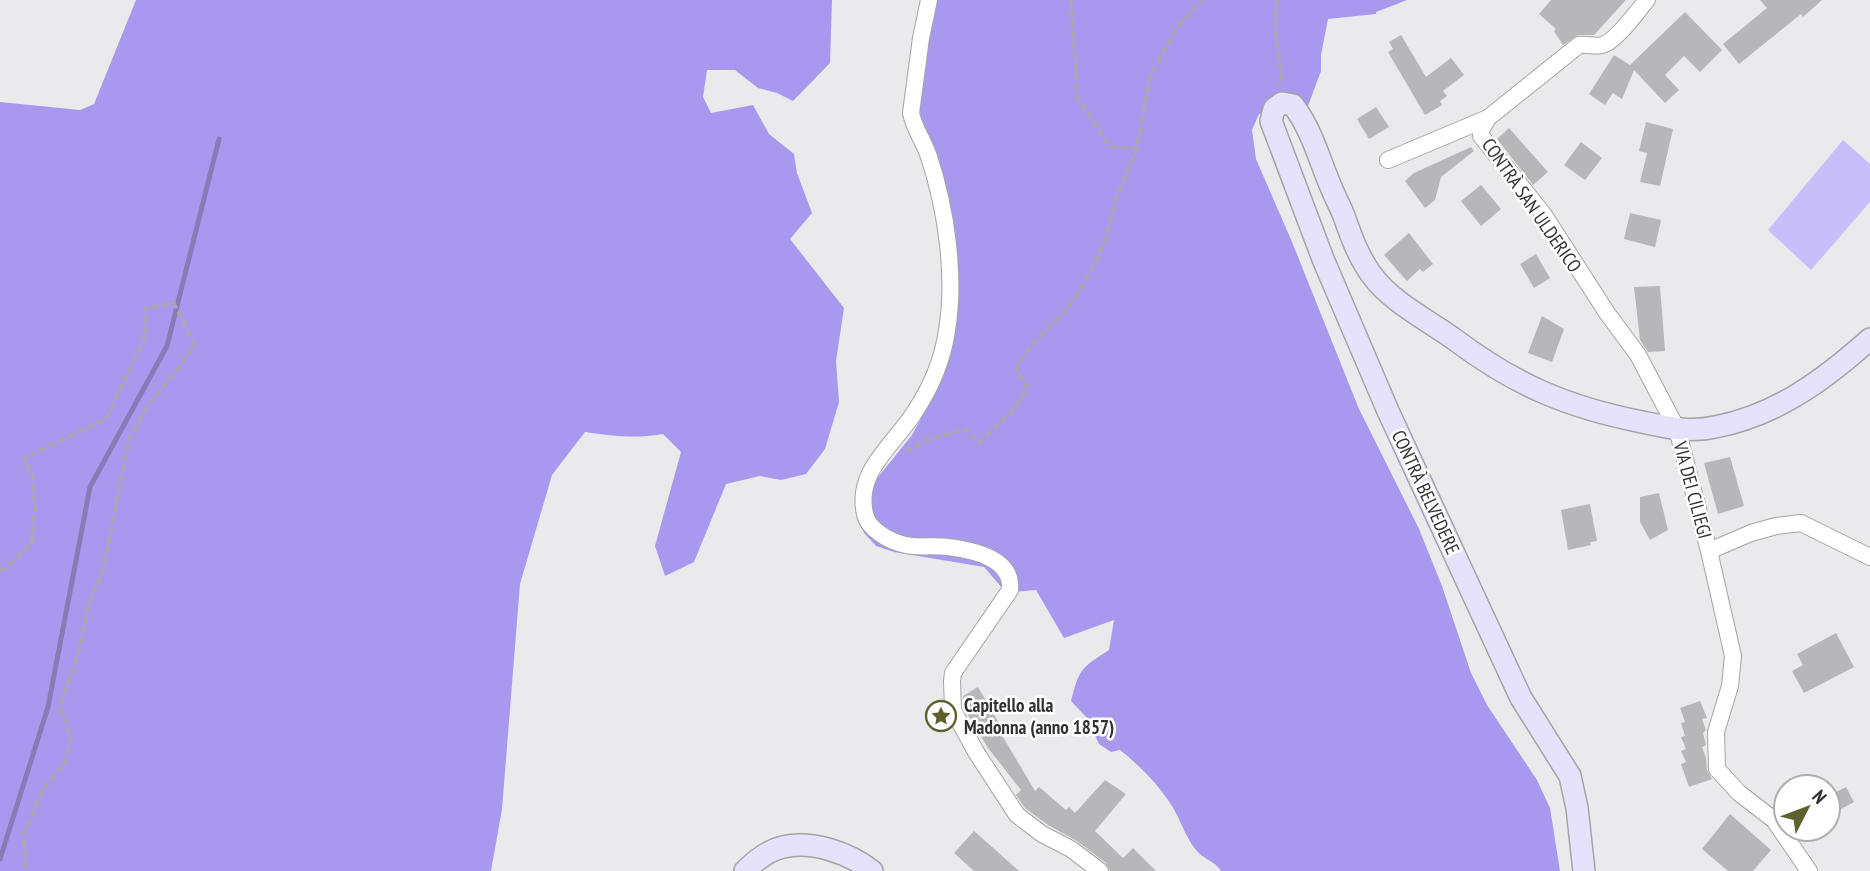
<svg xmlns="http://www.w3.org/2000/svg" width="1870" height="871" viewBox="0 0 1870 871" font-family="'PT Sans Narrow',sans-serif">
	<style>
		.green { fill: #c8befa }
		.forest { fill: #a999ee }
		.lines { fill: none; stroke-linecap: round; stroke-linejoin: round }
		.stream { stroke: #877bb7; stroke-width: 5 }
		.building { fill: #b7b6b9 }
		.street-casing { stroke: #a4a3a6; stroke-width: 18 }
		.secondary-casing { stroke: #a4a3a6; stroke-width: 24 }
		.path { stroke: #a9a8ab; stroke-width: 3.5; stroke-dasharray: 7 3.5; stroke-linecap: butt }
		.street { stroke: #fff; stroke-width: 16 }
		.secondary { stroke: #e7e2fc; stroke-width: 21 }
		.labels { text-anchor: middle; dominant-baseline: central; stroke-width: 5; stroke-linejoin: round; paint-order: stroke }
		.street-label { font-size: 19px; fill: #323133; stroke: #fff }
		.poi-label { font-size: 19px; font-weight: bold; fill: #323133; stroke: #fff; text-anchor: start }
	</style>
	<rect width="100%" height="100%" fill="#eae9ec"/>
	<path class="green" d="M1843 140 1870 164V202L1811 270 1768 230Z"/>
	<path class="forest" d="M136 0H832L830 63 793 101 777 93 758 88 735 70H707L703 97 711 113 753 105 769 134 794 154 797 173 812 213 790 239 844 308 836 361 839 402 825 449 806 474 781 480 760 476 726 484 694 562 665 576 655 546 681 452 663 434C636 439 612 436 585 432L552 475 520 584 502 809 491 871H0V102L80 110 94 104Z
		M932 0H1407L1376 12V14L1328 19 1321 55V71L1305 114 1278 107 1259 114 1252 130 1256 159 1292 242 1359 409 1419 529 1442 586 1471 673 1487 705 1537 780 1550 808 1560 871H1221C1215 861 1203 859 1196 850 1185 836 1181 821 1172 806 1158 784 1140 766 1120 750L1111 752 1099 744 1087 718 1071 701C1079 669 1081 668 1109 650L1114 620 1064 638 1036 590 1012 592 1003 589 984 567 894 552 876 546 864 533 861 523 870 487 912 435 930 402 939 376 955 284 919 107Z"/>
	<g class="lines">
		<path class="stream" d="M0 859 48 707 90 487 167 346 219 139"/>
	</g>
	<path class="building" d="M1551 0H1626L1594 35H1578L1563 45 1554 31 1556 29 1539 14Z
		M1760 0H1822L1803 17 1801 14 1739 64 1723 44 1767 8Z
		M1685 12 1722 50 1700 72 1684 56 1665 75 1679 90 1665 103 1634 70 1622 99 1613 93 1605 105 1589 94 1614 55 1630 65Z
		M1401 35 1426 77 1451 58 1464 75 1443 91 1447 96 1440 101 1442 105 1425 115 1388 52 1393 49 1389 42Z
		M1376 107 1389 127 1369 139 1357 119Z
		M1646 122 1673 129 1660 186 1640 182 1647 153 1639 151Z
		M1509 128 1548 172 1533 185 1497 139Z
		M1581 142 1602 158 1585 180 1564 165Z
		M1471 147 1474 151 1441 177 1435 200 1425 208 1405 181 1414 173Z
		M1481 185 1501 209 1481 226 1461 201Z
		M1630 213 1661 220 1655 247 1624 239Z
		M1409 233 1433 264 1423 272 1420 269 1407 281 1384 255Z
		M1536 254 1550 278 1534 288 1520 264Z
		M1660 286 1665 351 1648 352 1640 340 1634 287Z
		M1542 316 1564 329 1552 362 1528 353Z
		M1730 457 1744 506 1718 514 1704 463Z
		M1659 493 1668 530 1650 540 1640 522V497Z
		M1590 504 1597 541 1590 542 1591 545 1568 550 1561 510Z
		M1836 633 1854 667 1804 693 1792 671 1803 665 1797 654Z
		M978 687 1003 730 1000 732 1035 791 1039 787 1066 810 1069 807 1075 813 1105 780 1126 794 1095 831 1123 858 1133 848 1156 871H1110L1106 863 1077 841 1048 825 1025 808 1016 795 1021 790 988 748 963 707V696Z
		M1700 701 1707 718 1702 719 1706 730 1703 733 1706 745 1702 747 1706 758 1707 770 1712 779 1689 787 1681 764 1686 762 1681 751 1686 749 1681 737 1685 736 1681 723 1685 722 1680 708Z
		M1846 787 1854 802 1828 816V796Z
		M1730 814 1771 850 1753 871H1728L1702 849Z
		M974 831 1019 871H974L954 853Z"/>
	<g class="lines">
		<g class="street-casing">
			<path id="street" d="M929 0 921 38 911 113C914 129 924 141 929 157 946 208 956 276 947 330 943 359 930 389 914 413 894 445 855 471 865 514 868 530 891 542 906 545 919 548 934 545 948 547 973 550 1013 558 1010 590L953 673 952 681 953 710 976 752 1017 815 1042 834 1071 849 1100 871
				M1647 0C1638 10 1616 42 1602 45 1596 47 1587 44 1579 45L1488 118 1481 130V136L1544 215 1607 313 1638 355 1677 429 1709 551 1733 656 1730 686 1716 732 1717 769 1739 793 1774 820 1809 871
				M1388 160 1488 118
				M1709 551 1751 533 1776 526 1801 523 1870 557"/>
		</g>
		<g class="secondary-casing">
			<path id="secondary" d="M745 871C755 861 769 850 783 847 812 840 849 853 872 871
				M1584 871 1577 808 1570 776 1521 698 1388 411 1323 259 1271 121 1274 109 1282 103 1293 105C1312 130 1319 159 1331 187 1335 197 1340 206 1344 216 1351 236 1358 256 1371 274 1391 302 1426 319 1454 339 1515 385 1567 407 1642 422 1666 427 1690 433 1715 427 1777 415 1824 380 1870 339"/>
		</g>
		<path class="path" d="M1071 0 1078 98 1110 147 1137 148
			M1277 0 1275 28 1282 78 1279 86
			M907 448 910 451 923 441 966 429 979 443 1012 411 1028 388 1016 369 1030 347 1069 307 1086 280 1106 239 1116 199 1137 148 1150 77 1176 29 1202 0
			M0 571 15 560 32 542 35 507 33 478 24 458 106 419 145 338 146 308 174 303 195 346 145 410 129 440 103 570 89 604 78 654 60 705 71 738 65 763 43 789 24 834 25 871"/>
		<use href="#street" class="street"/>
		<use href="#secondary" class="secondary"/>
	</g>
	<defs>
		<g id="sight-ring" transform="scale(1.575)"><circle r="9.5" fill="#fff" stroke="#5e612e" stroke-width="1.5"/><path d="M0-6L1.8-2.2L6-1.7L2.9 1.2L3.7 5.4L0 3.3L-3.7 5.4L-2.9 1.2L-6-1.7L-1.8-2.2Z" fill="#5e612e"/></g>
	</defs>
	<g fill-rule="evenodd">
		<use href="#sight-ring" x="941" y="716"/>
	</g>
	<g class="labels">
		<g class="street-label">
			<text transform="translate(1532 205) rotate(55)">CONTRÀ SAN ULDERICO</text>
			<text transform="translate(1693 490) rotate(75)">VIA DEI CILIEGI</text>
			<text transform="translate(1426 492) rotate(65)">CONTRÀ BELVEDERE</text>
		</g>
		<g class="poi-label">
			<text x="964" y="705">Capitello alla<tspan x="964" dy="22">Madonna (anno 1857)</tspan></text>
		</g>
	</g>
	<g transform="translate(1807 808) rotate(48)"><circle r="33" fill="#ffffff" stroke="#adadad" stroke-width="2"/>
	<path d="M0-5L12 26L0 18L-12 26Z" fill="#5e612e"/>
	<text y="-10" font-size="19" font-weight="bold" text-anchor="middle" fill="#323133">N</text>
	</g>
</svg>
